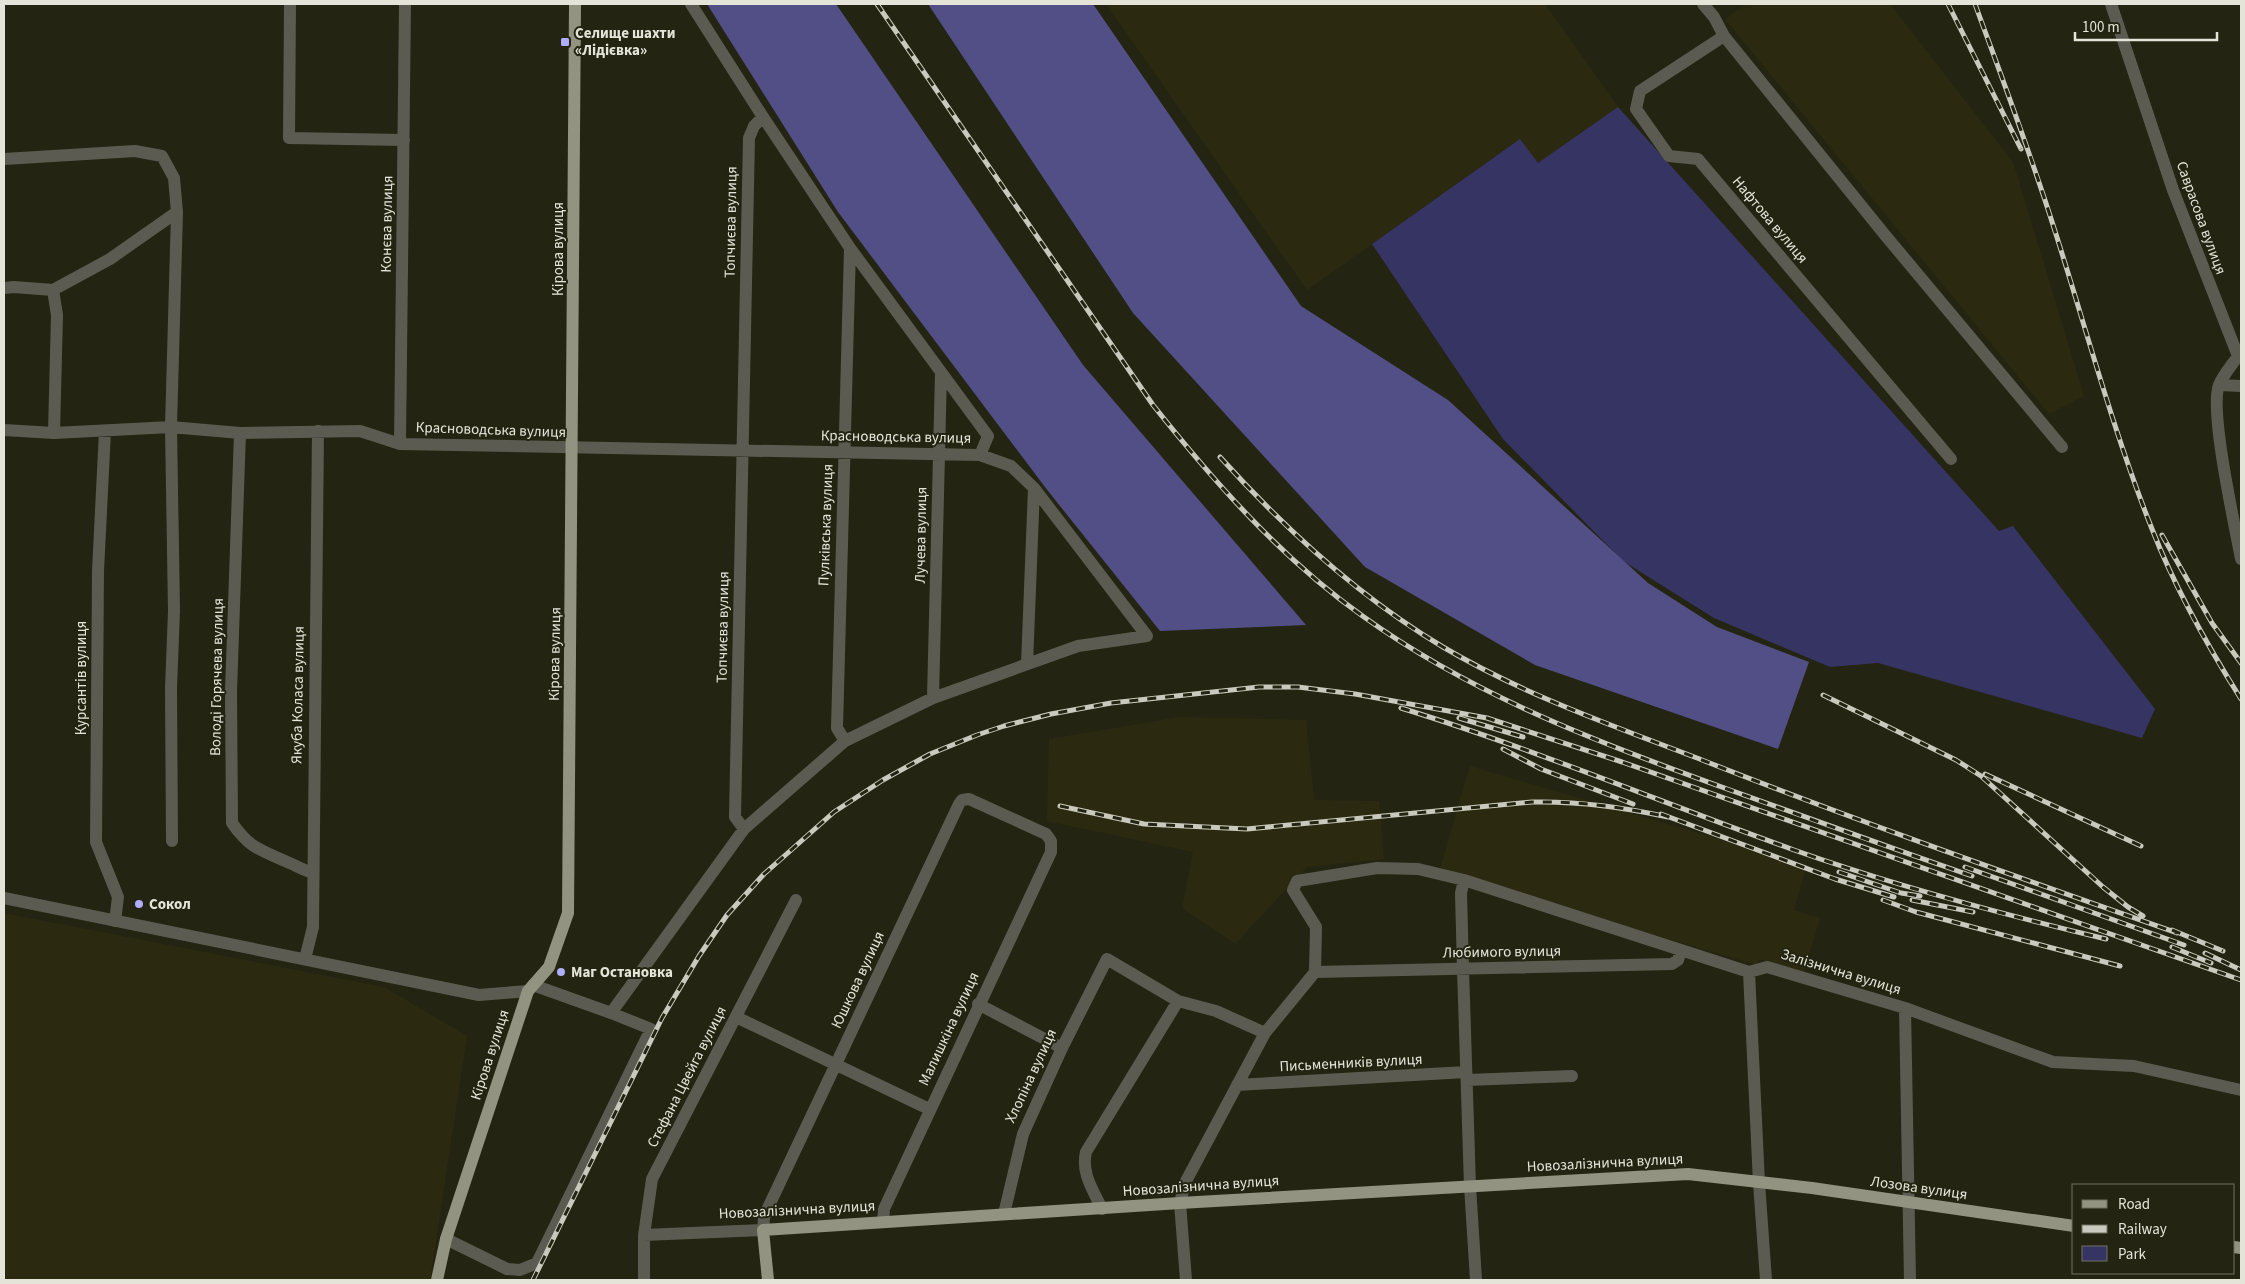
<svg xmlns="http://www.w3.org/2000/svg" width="2245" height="1284" viewBox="0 0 2245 1284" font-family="'Source Sans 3',sans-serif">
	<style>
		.built { fill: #2b2a11 }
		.green { fill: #363463 }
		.forest { fill: #514f86 }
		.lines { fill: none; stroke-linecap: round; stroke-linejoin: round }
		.minor { stroke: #5b5b52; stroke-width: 12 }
		.major { stroke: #939381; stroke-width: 12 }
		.rail-casing { stroke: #c9c9bd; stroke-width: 5 }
		.rail { stroke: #242412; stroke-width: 3; stroke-dasharray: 9; stroke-linecap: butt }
		.poi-dot { fill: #aeaefa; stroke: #242412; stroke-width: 2 }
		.labels { text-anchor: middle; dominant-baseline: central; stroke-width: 4; stroke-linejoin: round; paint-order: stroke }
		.poi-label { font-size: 15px; font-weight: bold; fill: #e4e4d9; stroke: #242412; text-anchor: start }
		.street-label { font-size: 15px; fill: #e4e4d9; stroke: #242412 }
	</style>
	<rect width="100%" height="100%" fill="#242412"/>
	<path class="built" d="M1106 4H1545L1618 107 1538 164 1520 139 1307 290Z
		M1747 4H1890L2013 162 2084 396 2049 414 1725 19Z
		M1179 717 1306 720 1314 800 1379 801 1384 859 1307 867 1235 944 1182 908 1193 852 1047 821 1049 739Z
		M1470 766 1807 865 1794 910 1820 918 1804 973 1759 959 1757 965 1439 872Z
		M4 913 384 987 467 1036 430 1280H4Z"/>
	<path class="green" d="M1618 107 1999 531 2013 526 2155 709 2142 738 1878 663 1830 667 1714 618 1623 561 1503 439 1372 244 1520 139 1538 163Z"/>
	<path class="forest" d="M707 4H836L1083 365 1306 625 1160 631 1048 491 838 212Z
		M928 4H1093L1301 306 1448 400 1648 583 1717 627 1809 662 1778 749 1535 665 1365 567 1133 313Z"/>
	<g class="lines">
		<path class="minor" d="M290 4 289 138 404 140
			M691 4 763 117 850 248 988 436 980 455 1011 466 1034 488 1147 636 1078 646 933 698 845 741 744 829
			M1703 4 1714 17 1724 36 1885 235 2062 447
			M2111 4 2173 190 2238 356C2232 365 2223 375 2219 385 2209 410 2235 526 2241 559
			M1724 36 1640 91 1636 109 1669 156 1698 159 1951 459
			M4 159 135 151 162 156 174 178 177 212 171 427 174 611 171 688 172 841
			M4 288 14 287 53 290 110 259 177 212
			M53 290 57 315 54 433
			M2219 385 2241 386
			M4 430 54 433 171 427 240 433 360 431 400 444 980 455
			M105 431 98 571 96 842 118 897 115 921
			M240 433 231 691 232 823C250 848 258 849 285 861 295 865 303 870 313 873
			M400 444 405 4
			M1027 664 1034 488
			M933 698 941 373
			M845 741 837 728 850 248
			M1464 880 1461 893 1463 969 1470 1186 1476 1280
			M4 898 479 995 528 991
			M305 959 313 927 318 431
			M1315 972 1672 964 1678 960 1681 951
			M1749 972 1759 1183 1766 1280
			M533 985 611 1013 744 829 735 817 749 138 754 126 763 117
			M978 1004 1062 1048
			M1905 1008 1910 1280
			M736 1017 929 1109
			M1467 1080 1572 1076
			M1237 1085 1466 1072
			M1102 1209C1093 1190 1081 1173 1086 1152L1178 1001
			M1004 1214 1023 1134 1062 1048 1107 959 1178 1001 1216 1011 1265 1033
			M644 1235 763 1230 764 1218 766 1212 959 804 962 800 969 799 1046 834 1051 841V852L884 1209 883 1222
			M446 1239 507 1269 520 1270 537 1263 651 1029 611 1013
			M644 1280V1235L652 1179 796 900
			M1186 1280 1180 1203 1185 1183 1265 1033 1315 972 1316 927 1293 890 1297 881 1377 868 1418 869 1464 880 1749 972 1767 967 1905 1008 2053 1062 2134 1066 2241 1090"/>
		<path class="major" d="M2234 1247 2241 1248
			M437 1280 446 1239 528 991 549 967 568 913 575 4
			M768 1280 763 1230 1180 1203 1688 1174 1812 1188 2074 1226"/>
		<g class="rail-casing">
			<path id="rail" d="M877 4 1153 405C1215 483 1282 559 1364 617 1476 697 1602 744 1730 790 1810 819 1891 848 1972 876
				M1948 4 2021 149
				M1975 4C2002 78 2030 152 2054 228 2086 328 2113 431 2152 529 2175 588 2207 645 2241 699
				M1220 457C1285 529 1359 597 1443 647 1524 695 1614 726 1702 760 1859 822 2018 877 2177 933
				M2162 535 2212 623 2241 663
				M1823 695 1956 760 1981 776 2103 887 2128 907 2143 916
				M1401 708C1534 749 1663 803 1794 850 1896 886 2001 914 2106 939
				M1459 718 1523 737
				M1503 749 1541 769 1633 804
				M1985 774 2141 846
				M1060 806 1144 824 1247 829 1532 802C1579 801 1623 807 1668 817
				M1661 814 1835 879 1894 897
				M1965 867 2184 945
				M1839 872 1901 893 1920 896
				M1883 900 1916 912 2120 966
				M1912 900 1973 912
				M2172 930 2223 951
				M2172 947 2211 963
				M2205 953 2241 970
				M533 1280 662 1018 699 956 727 915 764 874 834 812 883 780 930 754 977 735 1004 726 1051 714 1111 703 1259 687H1298L1355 694 1487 718 1622 762 2241 980"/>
		</g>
		<use href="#rail" class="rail"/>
	</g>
	<g class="poi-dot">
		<rect x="560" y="37" width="10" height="10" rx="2.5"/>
		<circle cx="139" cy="904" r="5"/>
		<circle cx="561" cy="972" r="5"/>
	</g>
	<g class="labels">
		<g class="poi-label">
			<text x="575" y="33">Селище шахти<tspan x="575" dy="17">«Лідієвка»</tspan></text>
			<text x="149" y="904">Сокол</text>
			<text x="571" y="972">Маг Остановка</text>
		</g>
		<g class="street-label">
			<text transform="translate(2201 218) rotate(70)">Саврасова вулиця</text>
			<text transform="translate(1770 220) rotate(50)">Нафтова вулиця</text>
			<text transform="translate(731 222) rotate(-89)">Топчиєва вулиця</text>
			<text transform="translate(387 224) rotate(-89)">Конєва вулиця</text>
			<text transform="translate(558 249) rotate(-90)">Кірова вулиця</text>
			<text transform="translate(491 430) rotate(2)">Красноводська вулиця</text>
			<text transform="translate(896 437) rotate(1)">Красноводська вулиця</text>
			<text transform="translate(826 525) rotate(-88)">Пулківська вулиця</text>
			<text transform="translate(921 535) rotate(-89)">Лучева вулиця</text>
			<text transform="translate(723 627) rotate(-89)">Топчиєва вулиця</text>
			<text transform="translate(555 654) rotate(-89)">Кірова вулиця</text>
			<text transform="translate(217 677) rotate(-89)">Володі Горячева вулиця</text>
			<text transform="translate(81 678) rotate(-90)">Курсантів вулиця</text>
			<text transform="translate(298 695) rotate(-89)">Якуба Коласа вулиця</text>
			<text transform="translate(1502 952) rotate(-1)">Любимого вулиця</text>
			<text transform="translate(1841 972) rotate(17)">Залізнична вулиця</text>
			<text transform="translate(858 980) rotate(-65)">Юшкова вулиця</text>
			<text transform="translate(949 1029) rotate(-65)">Малишкіна вулиця</text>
			<text transform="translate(490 1055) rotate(-72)">Кірова вулиця</text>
			<text transform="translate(1351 1063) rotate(-3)">Письменників вулиця</text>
			<text transform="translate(1031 1076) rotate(-65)">Хлопіна вулиця</text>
			<text transform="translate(687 1077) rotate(-63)">Стефана Цвейга вулиця</text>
			<text transform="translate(1605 1163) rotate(-3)">Новозалізнична вулиця</text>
			<text transform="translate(1201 1186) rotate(-4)">Новозалізнична вулиця</text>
			<text transform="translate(1919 1188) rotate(8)">Лозова вулиця</text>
			<text transform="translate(797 1210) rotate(-3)">Новозалізнична вулиця</text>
		</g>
	</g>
	<rect width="2245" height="1284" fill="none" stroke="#e4e4d9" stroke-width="10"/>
	<rect x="2072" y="1184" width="162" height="90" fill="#242412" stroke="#717162"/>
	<rect x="2082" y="1200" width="25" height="8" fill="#939381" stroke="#717162"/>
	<text x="2118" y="1209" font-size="15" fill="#e4e4d9">Road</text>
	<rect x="2082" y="1225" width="25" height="8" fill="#c9c9bd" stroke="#717162"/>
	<text x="2118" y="1234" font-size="15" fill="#e4e4d9">Railway</text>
	<rect x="2082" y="1246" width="25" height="15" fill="#363463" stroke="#717162"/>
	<text x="2118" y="1259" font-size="15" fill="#e4e4d9">Park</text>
	<path d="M2075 32v8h142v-8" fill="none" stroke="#e4e4d9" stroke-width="2.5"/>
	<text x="2082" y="32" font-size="15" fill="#e4e4d9" stroke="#242412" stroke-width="4" paint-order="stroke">100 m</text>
</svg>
